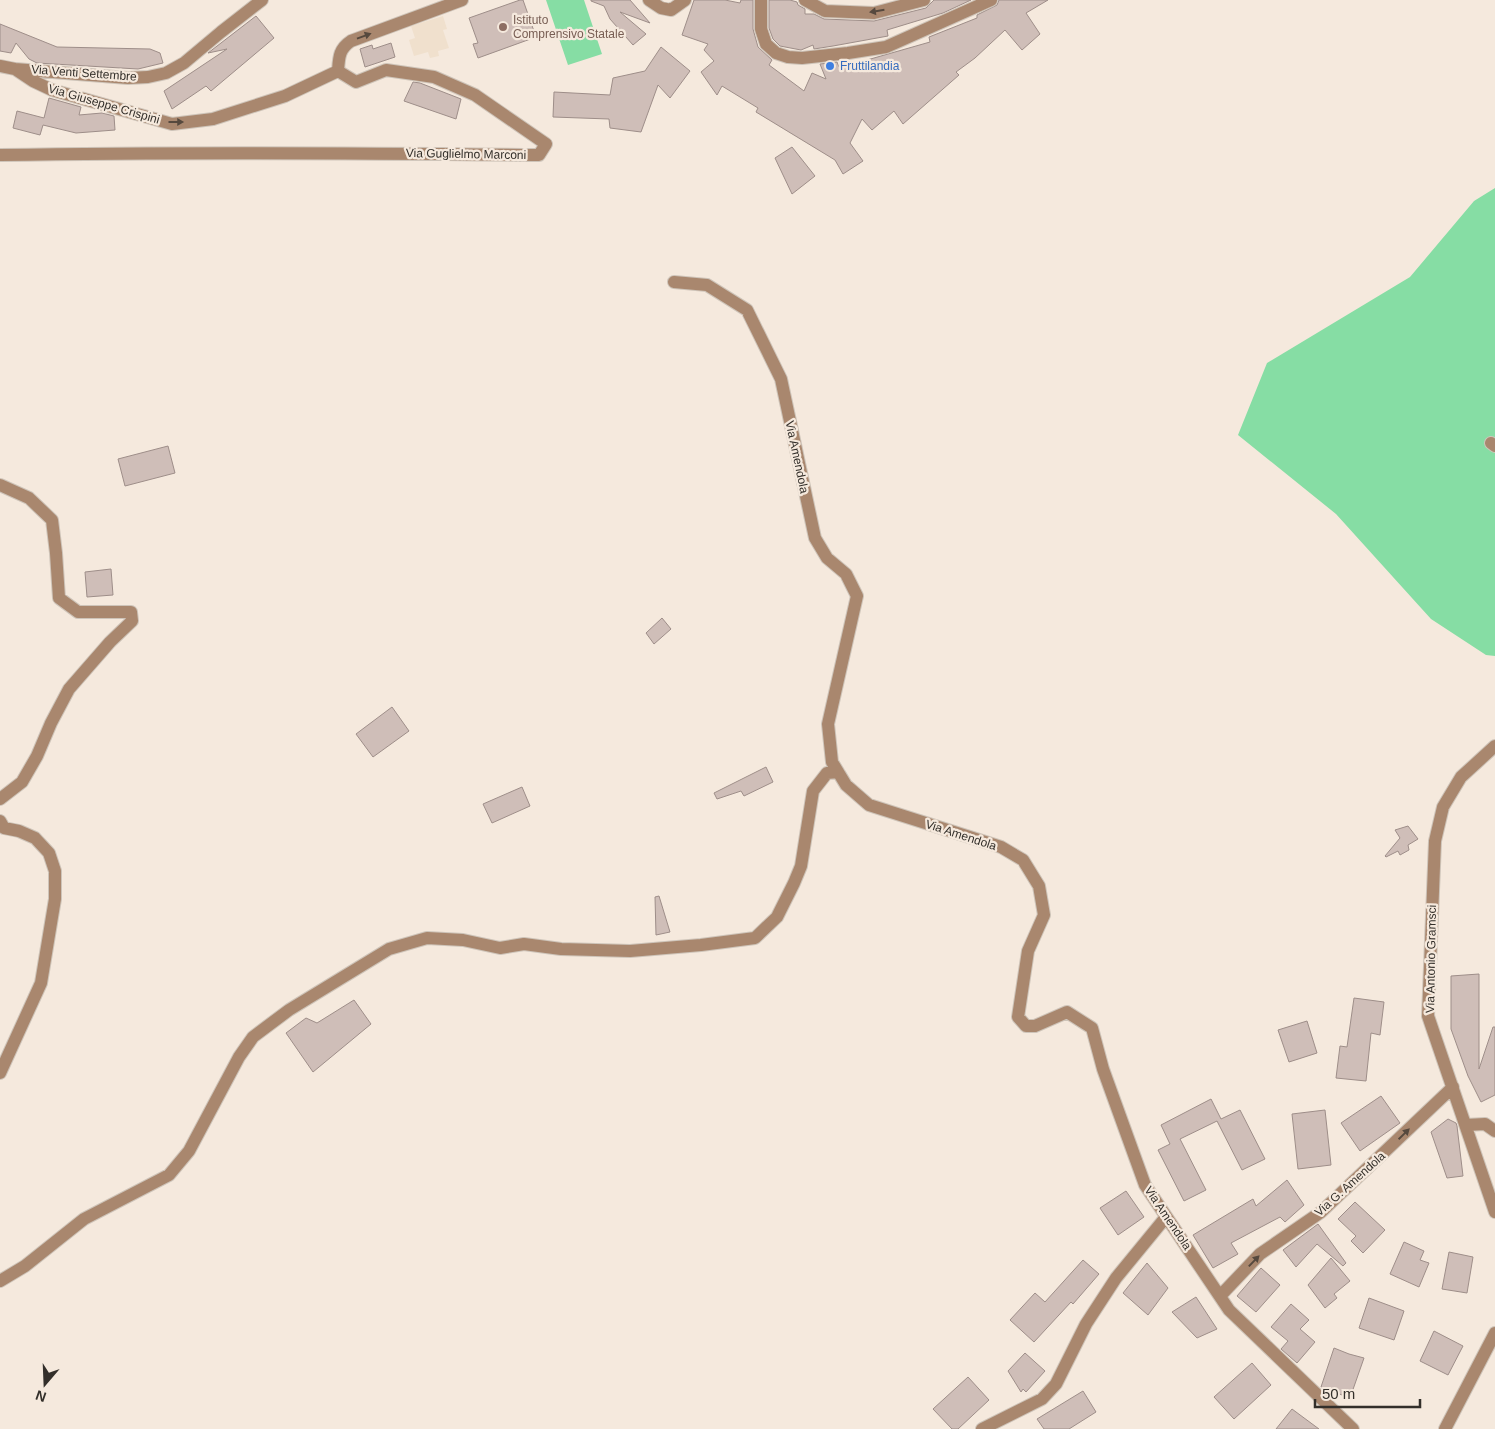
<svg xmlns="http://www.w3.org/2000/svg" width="1495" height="1429" viewBox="0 0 1495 1429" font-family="Helvetica,sans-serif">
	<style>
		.built { fill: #f0e0cd }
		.green { fill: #86dda4 }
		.building { fill: #cfbeb8; stroke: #9e8e89 }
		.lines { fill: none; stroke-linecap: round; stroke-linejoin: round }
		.minor-casing { stroke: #cec4b9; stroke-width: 14 }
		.minor { stroke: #a9876e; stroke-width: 12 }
		.oneway { fill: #56493e }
		.education-dot { fill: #8d6e63; stroke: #f5e9dd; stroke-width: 2 }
		.shop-dot { fill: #3f7fe0; stroke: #f5e9dd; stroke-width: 2 }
		.labels { text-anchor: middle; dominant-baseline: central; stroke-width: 4.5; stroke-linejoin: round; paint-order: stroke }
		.education-label { font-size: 12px; fill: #785e54; stroke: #f5e9dd; text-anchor: start }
		.shop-label { font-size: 12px; fill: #366cbe; stroke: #f5e9dd; text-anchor: start }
		.street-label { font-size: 12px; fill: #332f2a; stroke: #f5e9dd }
	</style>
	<rect width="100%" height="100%" fill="#f5e9dd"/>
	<path class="built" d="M443 16 447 29 443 30 449 48 438 51 439 56 430 58 428 52 414 56 409 40 415 38 411 26Z"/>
	<path class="green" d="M546 0H584L602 54 568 65Z
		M1495 188V656L1486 655 1431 619 1336 514 1238 435 1267 363 1410 277 1474 201Z"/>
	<path class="building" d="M520 0H523L536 37 478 58 473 44 478 43 469 18Z
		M591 0H630L650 23 620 12 646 34 633 45 610 19 604 6 591 1Z
		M694 0H725L740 3 741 0H753V29L758 47 772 60 769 65 804 91 812 73 826 79 820 64 837 62 839 67 853 64 930 42 929 37 977 18V15L997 5 999 0H1048L1026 13 1040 34 1022 50 1005 30 975 58 956 72 959 75 903 124 894 111 872 130 862 119 850 143 863 161 843 174 835 160 756 112 758 108 722 86 717 95 701 72 714 61 704 50 708 44 682 35Z
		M769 0H790L797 2 798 5 805 9V14H814L824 19 874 21 926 8 934 0H971L943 13 887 30 888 36 833 46 814 49 813 45 801 50 780 46 773 39 769 28Z
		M256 16 274 38 211 91 206 86 172 109 164 91 227 49 208 53Z
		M0 24 57 47 150 49 160 53 163 63 138 69 37 63 29 59 16 43 11 53 0 51Z
		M391 43 395 57 365 67 360 49 372 45 373 49Z
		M661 47 690 71 670 98 658 85 641 132 610 128 609 119 553 117 554 92 610 95 613 78 645 71Z
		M413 82 420 83 461 99 456 119 404 101Z
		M49 98 81 107 79 115 102 113 114 116 115 130 76 133 43 125 40 135 13 128 17 111 44 118Z
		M792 147 815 176 792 194 775 158Z
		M168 446 175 473 125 486 118 459Z
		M111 569 113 595 87 597 85 572Z
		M662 618 671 629 654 644 646 633Z
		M392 707 409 731 373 757 356 734Z
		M766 767 773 782 744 796 741 791 717 799 714 793Z
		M522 787 530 806 492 823 483 804Z
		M1408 826 1418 839 1408 845 1409 850 1400 855 1398 851 1386 857 1385 856 1400 838 1395 830Z
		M659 896 670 932 656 935 655 897Z
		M1479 974V1069L1493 1027H1495V1095L1481 1102 1468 1076 1451 1029V976Z
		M1354 998 1384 1002 1380 1035 1371 1033 1366 1081 1336 1078 1340 1046 1347 1047Z
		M354 1000 371 1024 313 1072 286 1033 306 1018 317 1023Z
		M1307 1021 1317 1053 1289 1062 1278 1030Z
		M1381 1096 1400 1123 1360 1151 1341 1123Z
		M1211 1099 1221 1119 1240 1110 1265 1159 1242 1170 1217 1121 1180 1139 1206 1190 1184 1201 1158 1150 1170 1144 1161 1125Z
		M1325 1110 1331 1165 1298 1169 1292 1114Z
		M1448 1119 1456 1123 1457 1126 1463 1176 1447 1178 1431 1132Z
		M1287 1180 1304 1205 1285 1222 1280 1217 1231 1243 1238 1254 1213 1268 1193 1235 1253 1199 1256 1206Z
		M1126 1191 1144 1217 1118 1235 1100 1208Z
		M1355 1202 1385 1230 1363 1253 1351 1241 1356 1236 1338 1219Z
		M1318 1224 1346 1263 1343 1266 1317 1244 1296 1267 1283 1250Z
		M1404 1242 1424 1251 1420 1260 1429 1263 1419 1287 1390 1274Z
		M1449 1252 1473 1257 1467 1293 1442 1289Z
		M1331 1258 1350 1281 1334 1294 1337 1298 1325 1308 1308 1285Z
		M1083 1260 1099 1274 1073 1304 1071 1302 1034 1342 1010 1320 1035 1293 1045 1302Z
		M1147 1263 1168 1288 1148 1315 1123 1293Z
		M1261 1268 1280 1285 1256 1312 1237 1296Z
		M1196 1297 1217 1329 1197 1338 1172 1312Z
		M1369 1298 1404 1311 1394 1340 1359 1328Z
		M1291 1304 1309 1320 1300 1329 1315 1342 1297 1363 1281 1349 1288 1341 1271 1327Z
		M1434 1331 1463 1346 1448 1375 1420 1361Z
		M1334 1348 1349 1354 1364 1358 1350 1398 1321 1387Z
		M1025 1353 1045 1371 1026 1392 1023 1389 1021 1392 1008 1371Z
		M1252 1363 1271 1385 1234 1419 1214 1397Z
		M968 1377 989 1400 958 1429H952L933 1409Z
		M1083 1391 1096 1412 1069 1429H1044L1037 1419Z
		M1292 1409 1319 1429H1276Z"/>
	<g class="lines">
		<g class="minor-casing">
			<path id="minor" d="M649 0 661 8 671 10 685 0
				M761 0V29L766 44 776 53 788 57 802 58 848 53 886 47 991 0
				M805 0 825 11 874 13 924 0
				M0 66 15 69 128 78 148 77 166 73 184 63 221 32 262 0
				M15 69 33 81 52 90 172 124 213 119 285 96 338 71
				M338 71C339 57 339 49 351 41L462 0
				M0 155C180 152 360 153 539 155L546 144 475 95 434 77 386 70 356 82 338 71
				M674 282 707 285 747 310 781 379 815 538 827 558 846 574 857 596 828 724 832 762 846 785 869 805 1001 847 1023 860 1039 886 1044 915 1028 951 1018 1017 1026 1026H1035L1067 1012 1092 1028 1103 1069 1145 1185 1229 1310 1353 1429
				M1491 443 1495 446
				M0 485 29 498 52 520 56 553 59 598 78 612H131L132 621 110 642 69 689 51 723 37 756 22 782 0 799
				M1495 746 1461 777 1443 807 1435 841 1428 1016 1495 1212
				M0 821 4 828 19 831 35 838 49 853 55 871V899L41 983 0 1073
				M1466 1125 1485 1124 1495 1131
				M0 1281 25 1266 84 1219 169 1175 189 1151 239 1057 253 1037 289 1010 389 949 427 938 463 940 500 948 524 944 561 949 630 951 701 945 755 938 777 917 794 883 801 866 813 791 827 773 838 772
				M1220 1296 1260 1254 1321 1212 1453 1087
				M982 1429 1042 1399 1056 1384 1086 1324 1116 1278 1166 1217
				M1445 1429 1495 1333"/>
		</g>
		<use href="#minor" class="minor"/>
	</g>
	<defs><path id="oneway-solid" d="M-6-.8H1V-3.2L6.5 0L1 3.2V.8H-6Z" transform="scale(1.25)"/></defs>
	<g class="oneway">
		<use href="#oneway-solid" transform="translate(877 11) rotate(171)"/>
		<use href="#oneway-solid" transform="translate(364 36) rotate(-20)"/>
		<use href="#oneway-solid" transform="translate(176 122)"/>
		<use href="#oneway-solid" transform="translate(1404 1134) rotate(-44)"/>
		<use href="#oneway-solid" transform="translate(1254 1261) rotate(-46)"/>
	</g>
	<circle class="education-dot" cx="503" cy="27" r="5"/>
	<circle class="shop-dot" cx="830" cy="66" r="5"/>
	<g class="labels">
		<g class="education-label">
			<text x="513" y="20">Istituto<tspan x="513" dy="14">Comprensivo Statale</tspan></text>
		</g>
		<g class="shop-label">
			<text x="840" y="66">Fruttilandia</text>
		</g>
		<g class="street-label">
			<text transform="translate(84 73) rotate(4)">Via Venti Settembre</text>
			<text transform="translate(104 104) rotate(16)">Via Giuseppe Crispini</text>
			<text transform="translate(466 154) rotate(1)">Via Guglielmo Marconi</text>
			<text transform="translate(797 457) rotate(78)">Via Amendola</text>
			<text transform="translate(961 835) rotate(18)">Via Amendola</text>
			<text transform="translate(1431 959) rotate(-89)">Via Antonio Gramsci</text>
			<text transform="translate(1350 1184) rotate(-42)">Via G. Amendola</text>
			<text transform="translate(1168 1218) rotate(56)">Via Amendola</text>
		</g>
	</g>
	<g transform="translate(45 1384) rotate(199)" stroke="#f5e9dd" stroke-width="4" paint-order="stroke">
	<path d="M0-4L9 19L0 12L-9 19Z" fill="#332f2a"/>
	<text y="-8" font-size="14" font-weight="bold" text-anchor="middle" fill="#332f2a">N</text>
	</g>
	<path d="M1315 1399v8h105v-8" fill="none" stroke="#332f2a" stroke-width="2.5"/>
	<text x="1322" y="1399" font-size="15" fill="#332f2a" stroke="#f5e9dd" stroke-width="4" paint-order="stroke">50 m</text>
</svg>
